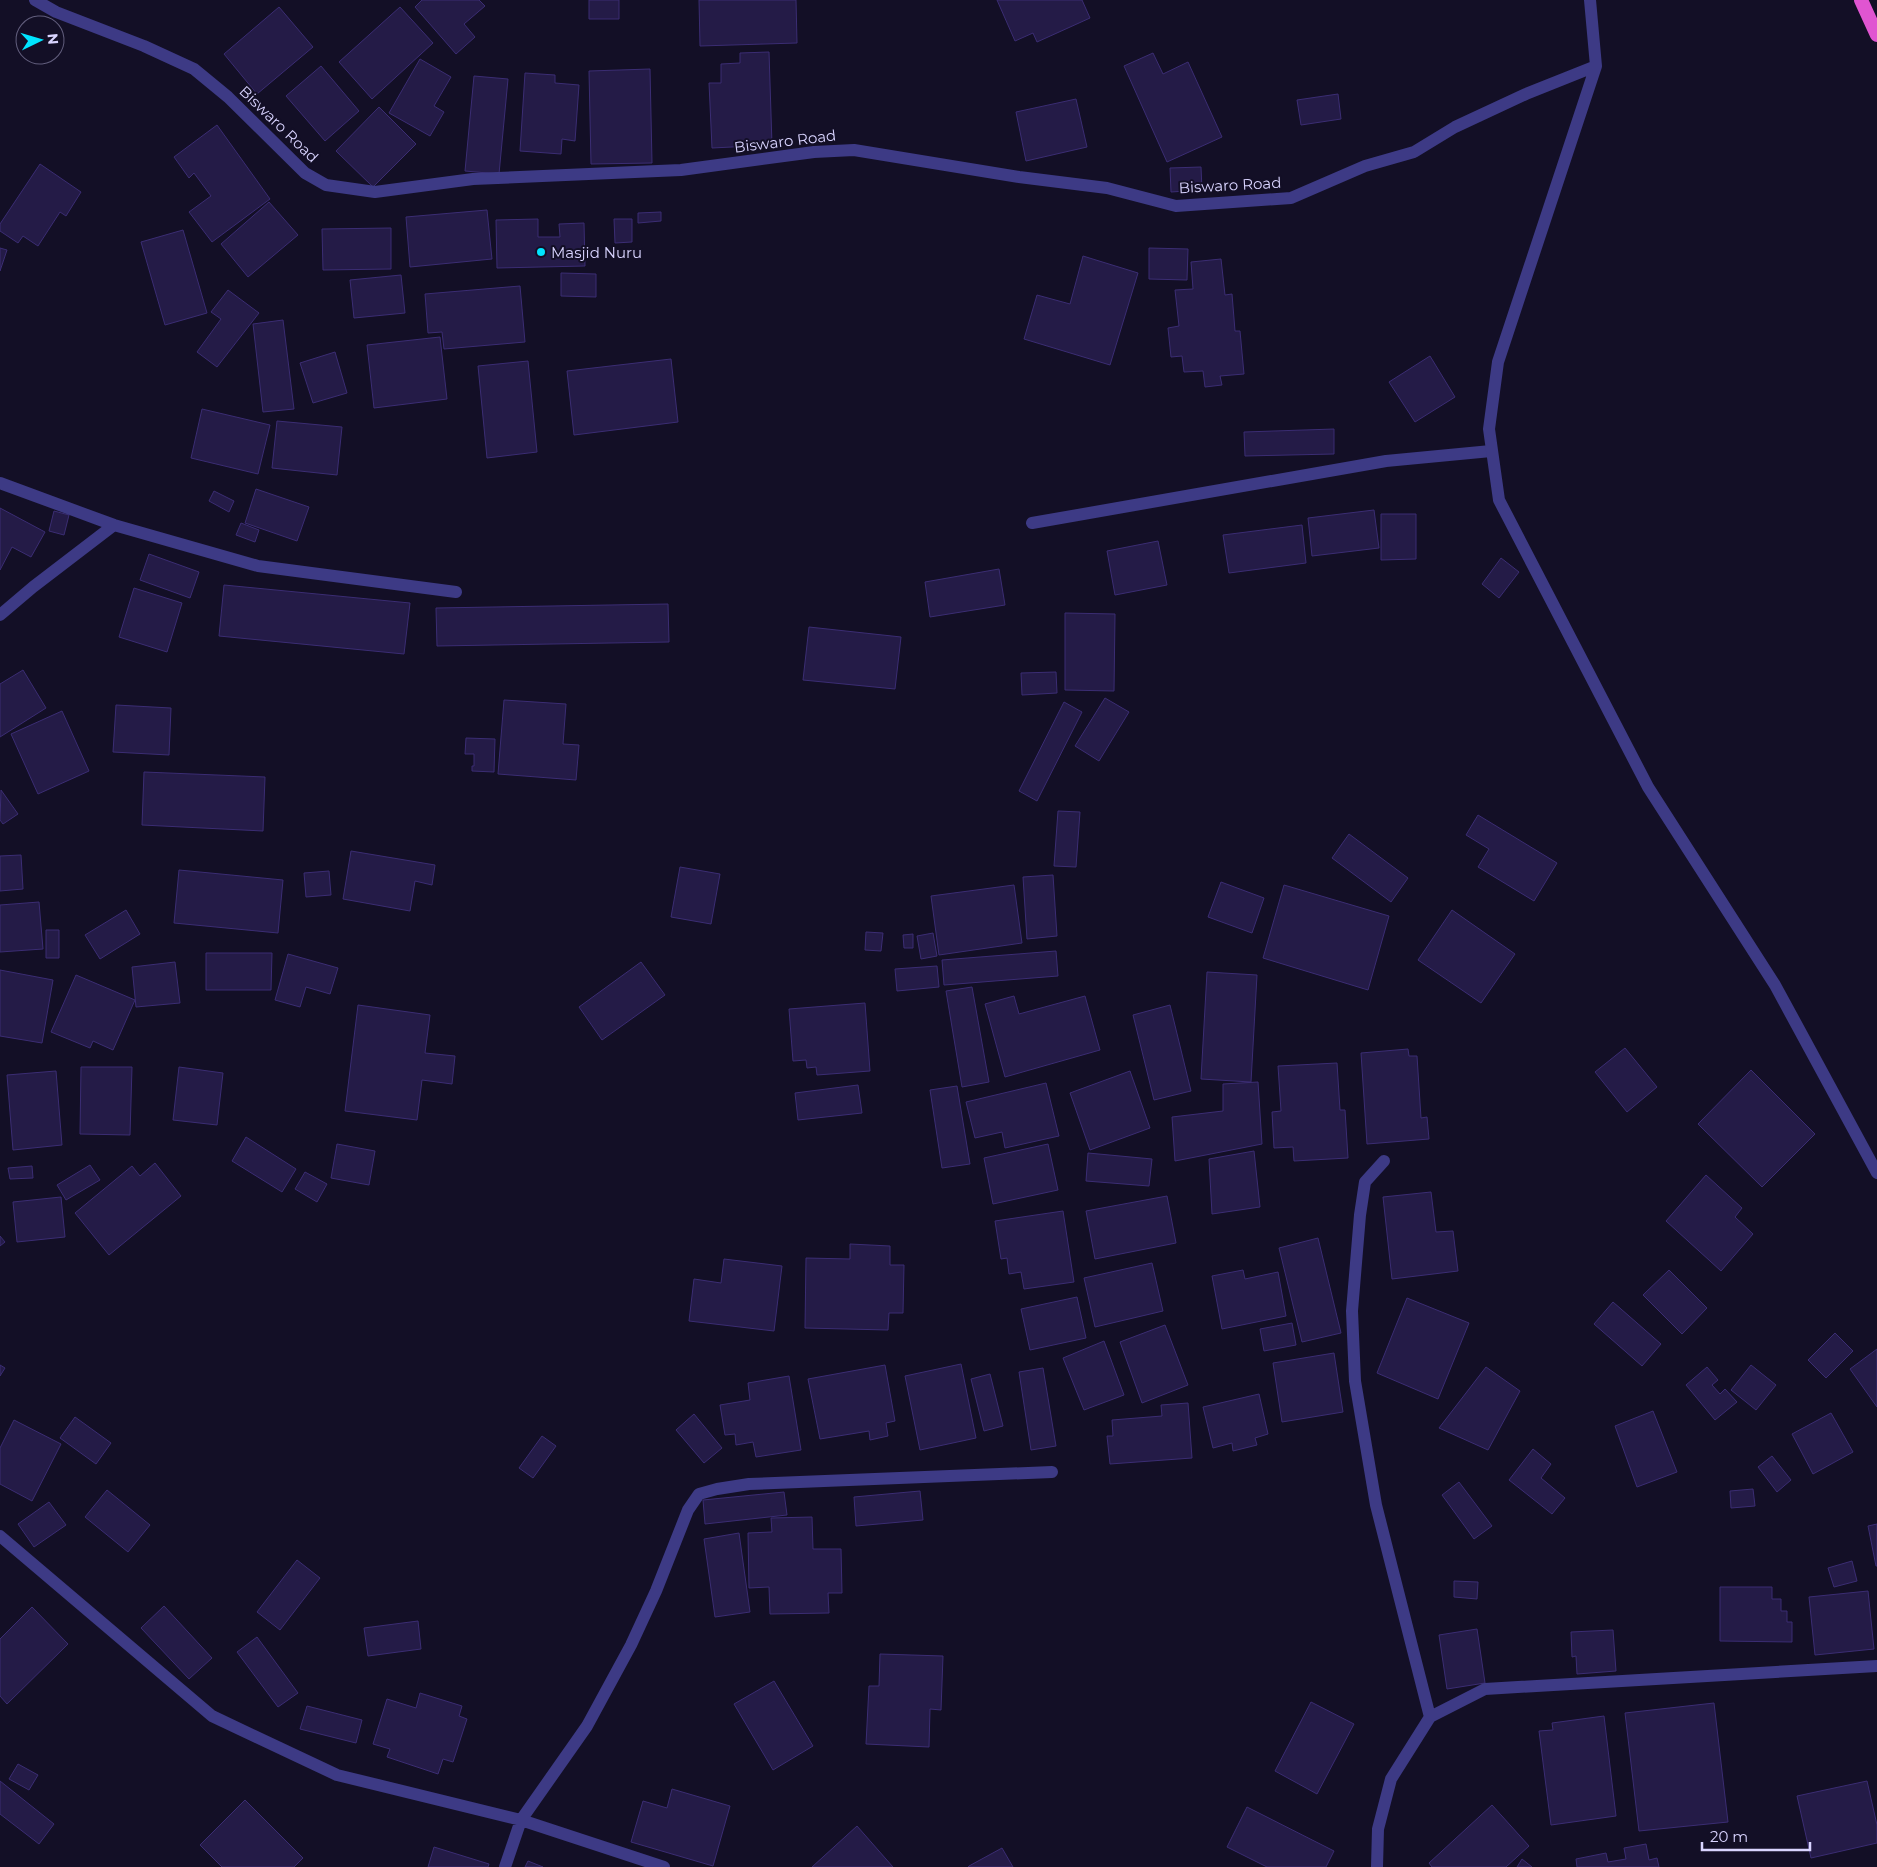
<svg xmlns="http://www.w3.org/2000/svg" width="1877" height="1867" viewBox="0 0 1877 1867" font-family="Montserrat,sans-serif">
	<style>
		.building { fill: #241b47; stroke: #3b2d73 }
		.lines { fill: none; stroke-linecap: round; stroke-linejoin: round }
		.service { stroke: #3d3a85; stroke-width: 12 }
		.minor { stroke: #3d3a85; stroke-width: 12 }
		.trunk { stroke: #e055d1; stroke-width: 14 }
		.poi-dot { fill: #00e5ff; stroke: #130f26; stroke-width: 2 }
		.labels { text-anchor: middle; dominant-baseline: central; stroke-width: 4; stroke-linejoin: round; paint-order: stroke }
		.street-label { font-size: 15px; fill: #d9d4ff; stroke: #130f26 }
		.poi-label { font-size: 15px; fill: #d9d4ff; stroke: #130f26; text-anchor: start }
	</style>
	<rect width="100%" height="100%" fill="#130f26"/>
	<path class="building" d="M422 0H479L485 6 464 24 475 37 456 54 415 7Z
		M589 0H619V19H589Z
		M699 0H796L797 43 700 46Z
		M997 0H1082L1090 18 1037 42 1033 33 1015 41Z
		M279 7 313 47 257 94 224 54Z
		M400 7 433 43 372 99 339 62Z
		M769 52 772 145 712 148 709 83H721V64L740 63V53Z
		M1153 53 1163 74 1188 62 1222 137 1167 162 1124 66Z
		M420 59 451 77 434 106 444 112 430 136 389 113Z
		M321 66 359 111 325 141 286 96Z
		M650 69 652 163 591 164 589 71Z
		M525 73 555 75V83L579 85 575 141 562 139 561 154 520 151Z
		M474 76 508 79 499 174 465 171Z
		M1338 94 1341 119 1301 125 1297 100Z
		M1076 99 1087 147 1026 161 1016 112Z
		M379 107 416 144 373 187 336 151Z
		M217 125 270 199 212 242 189 212 211 196 194 173 189 178 174 157Z
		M40 164 81 192 66 216 60 212 38 246 23 236 18 243 0 231V224Z
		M1201 167 1202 190 1171 192 1170 168Z
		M269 202 298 235 248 277 221 244Z
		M487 210 492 259 410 267 406 217Z
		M661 212V221L638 223V213Z
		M538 219V237H560L559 224 584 223 585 266 497 268 496 220Z
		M614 219H632V242L615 243Z
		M391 228V269L323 270 322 229Z
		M183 230 207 313 165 325 141 242Z
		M0 248 7 250 0 271Z
		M1149 248 1188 249 1187 280 1149 279Z
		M1083 256 1138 273 1110 365 1024 339 1037 295 1070 304Z
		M1221 259 1225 295 1232 294 1235 331H1240L1244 374 1220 376 1222 385 1205 387 1203 371 1184 372 1182 356 1171 357 1168 328 1179 326 1175 290 1193 289 1191 262Z
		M561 273 596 274V297L561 296Z
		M401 275 405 313 354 318 350 280Z
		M520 286 525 342 444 349 442 332 428 333 425 294Z
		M228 290 259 313 217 367 197 352 221 319 211 312Z
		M283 320 294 409 263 412 253 324Z
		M440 337 447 399 374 408 367 345Z
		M335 352 347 393 313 403 300 363Z
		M1430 356 1455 397 1415 422 1389 382Z
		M671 359 678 422 574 435 567 371Z
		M528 361 537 452 487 458 478 366Z
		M202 409 270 425 258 474 191 458Z
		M277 421 342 427 337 475 272 468Z
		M1334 429V454L1245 456 1244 432Z
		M256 489 309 507 297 541 245 523Z
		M214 491 234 501 229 512 209 501Z
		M0 508 45 532 31 557 12 547 0 570Z
		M1374 510 1379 548 1312 556 1308 518Z
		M54 511 69 515 64 535 49 531Z
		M1381 514H1416V559L1381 560Z
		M241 523 259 530 255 542 236 535Z
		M1302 525 1306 563 1229 573 1223 535Z
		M1158 541 1167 585 1115 595 1107 551Z
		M149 554 199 572 190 598 140 580Z
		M1501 558 1519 572 1499 598 1482 584Z
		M999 569 1005 605 930 617 925 582Z
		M224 585 410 603 404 654 219 636Z
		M134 588 182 603 167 652 119 637Z
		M668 604 669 642 437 646 436 608Z
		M1065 613 1115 614 1114 691 1065 690Z
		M809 627 901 637 895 689 803 680Z
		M23 670 46 708 0 737V684Z
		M1056 672 1057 693 1022 695 1021 673Z
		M1105 698 1129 712 1099 761 1075 746Z
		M504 700 566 704 563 744 579 745 576 780 498 774Z
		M1064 702 1082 712 1037 801 1019 791Z
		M116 705 171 708 169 755 113 752Z
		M62 711 89 771 38 794 11 734Z
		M466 738 495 739 494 772 472 771V766H474V754H465Z
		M144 772 265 777 263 831 142 825Z
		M1 790 18 814 3 824 0 820Z
		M1058 811 1080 812 1076 867 1054 866Z
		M1478 815 1557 863 1534 901 1478 867 1489 849 1466 835Z
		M1349 834 1408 878 1391 902 1332 858Z
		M351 851 435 865 432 885 415 881 410 911 343 899Z
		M21 855 23 889 0 891V856Z
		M680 867 720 874 711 924 671 917Z
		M179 870 283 880 278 933 174 923Z
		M329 871 331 895 306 897 304 873Z
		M1053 875 1057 936 1027 939 1023 877Z
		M1221 882 1264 898 1252 933 1208 917Z
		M1014 885 1022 943 939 955 931 896Z
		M1284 885 1389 916 1368 990 1263 958Z
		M39 902 43 949 0 952V905Z
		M126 910 140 934 100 959 85 935Z
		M1452 910 1515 954 1481 1003 1418 960Z
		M46 930H59V958H46Z
		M866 932 883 933 881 951 865 950Z
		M933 933 937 956 921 959 917 936Z
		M913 934V948H904L903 935Z
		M1056 951 1058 976 944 985 942 960Z
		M206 953H272L271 990H206Z
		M288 954 338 968 330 994 306 987 300 1007 275 1000Z
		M175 962 180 1003 136 1007 132 967Z
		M641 962 665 995 602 1040 579 1007Z
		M937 966 939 987 897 991 895 969Z
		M0 970 53 980 42 1043 0 1036Z
		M1207 972 1257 975 1251 1082 1201 1079Z
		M76 975 135 1000 113 1050 93 1041 90 1048 51 1032Z
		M972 987 989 1082 962 1087 946 991Z
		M1014 996 1019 1014 1085 996 1100 1050 1005 1077 985 1004Z
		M865 1003 870 1071 817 1075 816 1067 807 1068 806 1060 793 1061 789 1009Z
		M358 1005 430 1015 425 1053 455 1056 452 1084 422 1080 417 1120 345 1111Z
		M1170 1005 1191 1091 1154 1100 1133 1015Z
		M1625 1048 1657 1087 1627 1112 1595 1072Z
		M1408 1049 1409 1056H1417L1421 1118 1427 1117 1429 1139 1367 1144 1361 1053Z
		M1337 1063 1340 1110H1345L1348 1158 1294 1161 1293 1147 1274 1148 1272 1112 1281 1111 1278 1066Z
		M81 1067H132L130 1135 80 1134Z
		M179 1067 223 1073 217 1125 173 1120Z
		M1751 1070 1815 1134 1762 1187 1698 1124Z
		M56 1071 62 1145 13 1150 7 1075Z
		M1130 1071 1150 1128 1090 1150 1070 1093Z
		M1258 1082 1262 1144 1175 1161 1172 1117 1223 1111V1084Z
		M1046 1083 1059 1136 1005 1148 1002 1132 975 1138 966 1102Z
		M858 1085 862 1113 798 1120 795 1093Z
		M957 1086 970 1164 942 1168 930 1090Z
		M246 1137 296 1169 282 1192 232 1161Z
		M337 1144 375 1151 369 1185 331 1178Z
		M1048 1144 1058 1190 993 1204 984 1158Z
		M1254 1151 1260 1207 1212 1214 1209 1159Z
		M1088 1153 1152 1159 1149 1186 1086 1181Z
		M155 1163 181 1196 109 1255 75 1213 132 1166 140 1176Z
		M90 1165 100 1180 66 1200 57 1185Z
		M32 1166 33 1178 10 1179 8 1168Z
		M305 1172 327 1184 317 1202 295 1189Z
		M1706 1175 1742 1208 1735 1217 1753 1234 1721 1271 1666 1221Z
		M1431 1192 1436 1232 1453 1231 1458 1271 1392 1279 1383 1197Z
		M1167 1196 1176 1243 1095 1259 1086 1211Z
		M61 1197 65 1237 17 1242 13 1202Z
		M1063 1211 1074 1282 1024 1289 1021 1272 1009 1274 1007 1258 1001 1259 995 1221Z
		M0 1236 5 1242 0 1246Z
		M1318 1238 1341 1333 1302 1342 1279 1248Z
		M850 1244 890 1246V1265H904L903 1313H889L888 1330 805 1328 806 1258 850 1259Z
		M724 1259 782 1266 774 1331 689 1321 694 1279 721 1283Z
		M1152 1263 1163 1311 1095 1327 1084 1278Z
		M1243 1270 1245 1279 1278 1272 1286 1316 1222 1329 1212 1276Z
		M1669 1270 1707 1308 1682 1334 1643 1295Z
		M1077 1297 1086 1338 1030 1350 1021 1309Z
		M1407 1298 1469 1323 1438 1399 1377 1373Z
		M1613 1302 1661 1344 1642 1366 1594 1324Z
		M1292 1323 1296 1345 1264 1351 1260 1329Z
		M1165 1325 1188 1385 1142 1403 1120 1342Z
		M1835 1333 1853 1351 1826 1378 1808 1360Z
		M1104 1341 1124 1395 1084 1410 1063 1358Z
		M1877 1349V1407L1850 1369Z
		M1334 1353 1343 1412 1282 1422 1273 1363Z
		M961 1364 976 1438 920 1450 905 1376Z
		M0 1365 5 1368 0 1376Z
		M885 1365 895 1421 886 1423 888 1436 870 1440 869 1431 820 1439 808 1379Z
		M1751 1365 1776 1385 1756 1410 1731 1390Z
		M1486 1367 1520 1391 1488 1450 1439 1428Z
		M1707 1367 1718 1380 1712 1385 1720 1394 1725 1389 1737 1402 1715 1420 1686 1385Z
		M1043 1368 1056 1446 1031 1450 1019 1372Z
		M990 1374 1003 1426 984 1431 971 1379Z
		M789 1376 801 1450 756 1457 753 1442 736 1445 735 1434 725 1435 720 1405 750 1400 748 1383Z
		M1259 1394 1268 1434 1255 1438 1257 1445 1233 1451 1232 1443 1213 1448 1203 1407Z
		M1188 1403 1192 1458 1110 1464 1107 1436H1113L1112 1420 1162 1416 1161 1405Z
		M1653 1411 1677 1472 1637 1487 1615 1426Z
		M1831 1413 1853 1452 1813 1474 1792 1434Z
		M694 1414 722 1448 704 1463 676 1430Z
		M75 1417 111 1443 96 1464 60 1438Z
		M14 1420 61 1444 32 1501 0 1484V1448Z
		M542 1436 556 1446 533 1478 519 1468Z
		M1533 1449 1551 1464 1541 1478 1565 1498 1552 1514 1509 1480Z
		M1772 1456 1791 1480 1777 1492 1758 1467Z
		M1459 1482 1492 1526 1474 1539 1442 1495Z
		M1753 1489 1755 1506 1731 1508 1730 1491Z
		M107 1490 150 1525 128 1552 85 1517Z
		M920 1491 923 1520 856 1526 854 1497Z
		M784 1492 787 1515 705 1524 703 1500Z
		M49 1502 66 1525 34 1547 18 1524Z
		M812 1517 813 1549H841L842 1593H828L829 1613 770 1614 769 1587 749 1588 748 1533 772 1532 771 1518Z
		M1877 1524V1566H1876L1868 1526Z
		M739 1533 750 1612 715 1617 704 1539Z
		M297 1560 320 1578 280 1630 257 1612Z
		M1852 1561 1857 1581 1834 1587 1828 1568Z
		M1454 1581 1478 1582 1477 1599 1454 1597Z
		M1720 1587H1772V1599H1781V1611H1787V1622H1792V1642L1720 1641Z
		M1868 1591 1874 1649 1815 1655 1809 1597Z
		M164 1606 212 1658 189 1679 141 1628Z
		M32 1607 68 1644 7 1704 0 1696V1639Z
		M418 1621 421 1649 368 1656 364 1628Z
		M1477 1629 1485 1683 1447 1689 1439 1635Z
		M1613 1630 1616 1671 1577 1674 1576 1656 1572 1657 1571 1632Z
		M257 1637 298 1693 278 1707 237 1652Z
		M880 1654 943 1656 941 1710 930 1709 929 1747 866 1744 869 1686H879Z
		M774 1681 813 1746 773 1770 734 1704Z
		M420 1693 462 1706 459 1716 467 1719 453 1762 443 1759 438 1774 387 1757 390 1749 373 1744 387 1699 416 1708Z
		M1311 1702 1354 1724 1317 1794 1275 1771Z
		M1714 1703 1728 1822 1639 1831 1625 1713Z
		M307 1706 362 1720 356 1743 300 1729Z
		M1604 1716 1616 1816 1551 1825 1539 1731 1553 1730 1552 1723Z
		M18 1764 38 1775 29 1790 9 1779Z
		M0 1781 54 1824 39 1844 0 1814Z
		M1867 1781 1877 1825V1843L1811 1858 1797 1796Z
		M672 1789 730 1806 713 1866 631 1842 643 1801 667 1808Z
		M245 1800 303 1858 294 1867H222L200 1845Z
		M1492 1805 1529 1846 1506 1867H1432L1429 1863Z
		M1247 1807 1334 1851 1326 1867H1267L1227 1847Z
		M857 1826 893 1867H812Z
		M1646 1844 1649 1860 1657 1858 1659 1867H1577L1576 1859 1606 1853 1608 1862 1626 1859 1624 1848Z
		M434 1847 489 1864 488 1867H428Z
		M1002 1848 1013 1867H968L969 1866Z
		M1522 1859 1532 1867H1517Z
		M528 1861 543 1867H525Z"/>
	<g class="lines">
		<path class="service" d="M1032 523 1386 461 1491 451"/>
		<path class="minor" d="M35 0 56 12 144 46 194 69 228 97 305 173 326 185 375 192 473 179 681 170 814 152 854 150 1019 177 1107 188 1176 206 1291 198 1365 166 1414 152 1455 127 1526 94 1596 66
			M1590 0 1596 66 1498 362 1489 429 1499 500 1648 787 1775 985 1877 1173
			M0 483 114 525 258 566 456 592
			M0 615 33 587 114 525
			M1384 1161 1365 1182 1360 1215 1352 1311 1355 1381 1376 1505 1430 1717
			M0 1536 212 1716 337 1775 521 1820 664 1867
			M505 1867 521 1820 587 1726 631 1645 656 1591 688 1510 699 1494 717 1489 749 1484 1052 1472
			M1377 1867 1378 1829 1391 1779 1430 1717 1485 1689 1877 1666"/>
		<path class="trunk" d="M1861 0 1877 35"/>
	</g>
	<circle class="poi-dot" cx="541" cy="252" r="5"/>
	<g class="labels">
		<g class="street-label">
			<text transform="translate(279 124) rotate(44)">Biswaro Road</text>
			<text transform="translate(785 141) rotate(-7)">Biswaro Road</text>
			<text transform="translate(1230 185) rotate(-3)">Biswaro Road</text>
		</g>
		<g class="poi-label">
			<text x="551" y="252">Masjid Nuru</text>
		</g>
	</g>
	<g transform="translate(40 40) rotate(85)"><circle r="24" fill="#130f26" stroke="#625e7d"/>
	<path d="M0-4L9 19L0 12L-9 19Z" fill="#00e5ff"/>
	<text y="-8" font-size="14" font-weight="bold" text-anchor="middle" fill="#d9d4ff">N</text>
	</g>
	<path d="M1702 1842v8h108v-8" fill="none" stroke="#d9d4ff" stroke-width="2.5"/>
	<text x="1710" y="1842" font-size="15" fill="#d9d4ff" stroke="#130f26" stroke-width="4" paint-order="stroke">20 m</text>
</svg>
